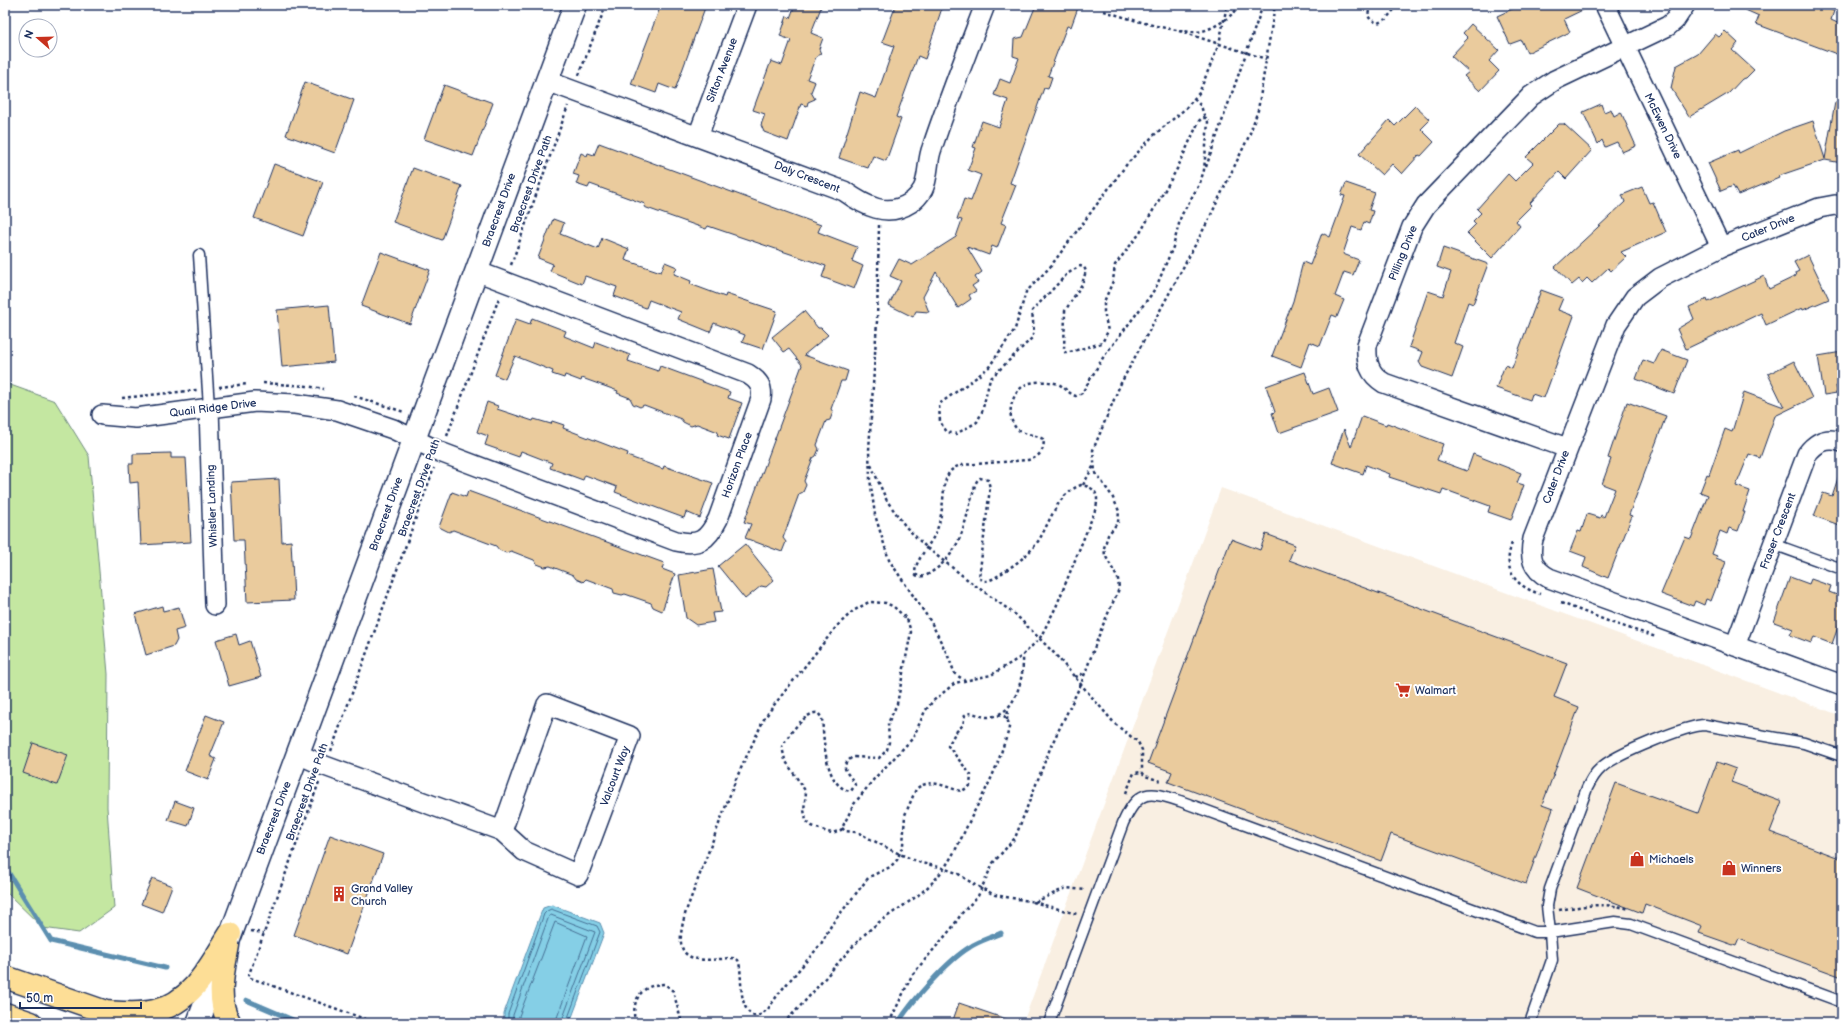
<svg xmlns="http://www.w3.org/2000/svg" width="1847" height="1028" viewBox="0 0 1847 1028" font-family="'Balsamiq Sans',sans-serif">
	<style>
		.built { fill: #f9efe2 }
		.green { fill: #c4e7a1; stroke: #708b80 }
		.water { fill: #85cfe6; stroke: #5b8fb0 }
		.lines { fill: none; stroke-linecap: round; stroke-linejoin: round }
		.shore { stroke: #456f94; stroke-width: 1 }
		.stream { stroke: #5b8fb0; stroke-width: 5 }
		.building { fill: #eacb9d; stroke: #1b2f5e }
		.service-casing { stroke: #1b2f5e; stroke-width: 13 }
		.minor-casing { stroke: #1b2f5e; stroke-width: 22 }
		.tertiary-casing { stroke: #1b2f5e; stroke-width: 25 }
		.primary-casing { stroke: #1b2f5e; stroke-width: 25 }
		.path { stroke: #1b2f5e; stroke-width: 2.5; stroke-dasharray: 3 3; stroke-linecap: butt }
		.service { stroke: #fff; stroke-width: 10 }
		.minor { stroke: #fff; stroke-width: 19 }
		.tertiary { stroke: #fff; stroke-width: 22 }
		.primary { stroke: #fdde96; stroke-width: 22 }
		.labels { text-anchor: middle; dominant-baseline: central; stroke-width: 4; stroke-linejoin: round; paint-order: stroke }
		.street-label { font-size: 11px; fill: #1b2f5e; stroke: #fff }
		.poi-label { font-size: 11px; fill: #1b2f5e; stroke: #fff; text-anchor: start }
	</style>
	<rect width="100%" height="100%" fill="#fff"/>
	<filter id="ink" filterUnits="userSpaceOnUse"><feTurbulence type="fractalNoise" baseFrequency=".025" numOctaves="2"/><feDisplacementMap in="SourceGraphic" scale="8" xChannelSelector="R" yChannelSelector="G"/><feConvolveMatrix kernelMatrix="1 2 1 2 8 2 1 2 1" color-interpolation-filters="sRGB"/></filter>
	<g filter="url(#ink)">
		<path class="built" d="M1221 488 1842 716V1023H1023Z"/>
		<path class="green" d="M5 383 55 401 89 456 108 674 107 807 114 908 79 933 43 928 5 891Z"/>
		<path class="water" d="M552 905 600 923 604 933 572 1017 570 1023H504V1013L541 913 543 908Z"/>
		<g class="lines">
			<path class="shore" d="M508 1023V1014L544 914 547 911 551 909 597 926 600 932 566 1023
				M513 1023V1015L549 916 551 915 595 932 561 1023
				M519 1023V1016L555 922 587 936 555 1023"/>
			<path class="stream" d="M5 867 51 941 165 968
				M246 1000 300 1023
				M898 1023C912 1001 948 960 970 947 979 941 990 938 1001 933"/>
		</g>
		<path class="building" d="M661 5H706L675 90 659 84 656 93 631 84Z
			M795 5H822L811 33 823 38 819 49 821 54 816 57 807 79 815 82 811 92 815 99 808 102 807 106 801 104 788 141 764 132 761 125 765 114 753 110 771 61 782 65 791 40 780 36 787 16 790 18Z
			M896 5H943L925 59 918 56 896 117 901 119 886 161 873 156 868 168 839 158 860 92 876 98 894 46 882 42Z
			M1036 5H1079L1071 27 1067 26 1048 76 1052 77 1048 89 1044 88 1010 183 1016 185 1001 223 1006 225 997 248 992 246 989 255 967 247 982 272 975 277 978 282 972 286 976 291 969 295 971 299 958 308 936 272 923 297 929 312 916 311 913 317 889 305 901 281 890 276 899 259 912 265 956 237 962 220 957 219 964 199 971 201 981 175 968 170 976 148 973 147 982 121 999 127 1008 100 994 95 1000 79 1010 83 1019 58 1013 56 1014 39 1023 37Z
			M1521 5H1593L1564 19 1570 32 1527 53 1521 40 1510 44 1497 16Z
			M1734 5H1817L1834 11 1831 20 1842 25V56L1756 24 1759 16Z
			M1471 24 1499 50 1489 61 1499 71 1480 91 1464 76 1469 72 1451 56 1468 38 1463 33Z
			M1725 31 1738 43 1732 50 1754 70 1746 78 1742 79 1729 93 1689 117 1671 88 1676 66 1698 54 1715 34 1719 37Z
			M305 82 354 100 335 153 286 135Z
			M444 85 493 103 473 156 424 139Z
			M1835 102 1842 103V163L1825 160 1778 176 1779 178 1738 195 1733 186 1721 191 1708 163 1738 150 1739 153 1784 131 1813 121 1825 159Z
			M1601 104 1604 112 1611 109 1614 116 1621 112 1636 146 1622 152 1617 142 1605 147 1602 140 1598 144 1583 112Z
			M1415 106 1430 120 1421 129 1434 142 1421 156 1419 155 1402 174 1392 164 1382 175 1359 154 1389 120 1395 126Z
			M1559 124H1564L1592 150 1566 179 1559 172 1530 203 1532 205 1516 221 1520 226 1492 258 1467 233 1476 224 1473 221 1481 213 1477 209 1508 174 1515 181 1533 163 1526 157Z
			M599 143 821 225 818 232 857 247 852 261 863 266 854 289 822 277 826 266 708 226 706 229 644 207 645 204 590 184 588 188 576 184 579 176 573 174 581 153 587 156 588 153 594 155Z
			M274 164 323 182 303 236 254 218Z
			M413 168 462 186 442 240 393 222Z
			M1346 183 1375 193 1369 210 1373 211 1369 224 1364 222 1361 230 1352 227 1343 254 1359 260 1353 275 1344 272 1335 296 1344 300 1337 317 1332 315 1320 346 1310 342 1301 367 1272 356 1293 301 1303 262 1310 265 1322 233 1330 237 1345 196 1341 195Z
			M1642 187 1649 203 1653 202 1666 232 1621 252 1626 257 1611 271 1608 268 1592 283 1587 278 1582 283 1579 279 1572 285 1555 267 1625 202 1622 195Z
			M553 219 564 223 560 234 598 249 602 238 629 249 625 260 661 272 665 262 677 267 674 274 691 281 690 284 725 297 726 294 777 311 763 349 742 342 745 335 714 323 710 332 678 319 681 312 649 300 646 308 614 296 617 287 585 276 582 284 550 271 553 264 538 258Z
			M1443 248 1488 264 1473 304 1468 302 1454 343 1463 347 1452 378 1422 367 1419 362 1423 352 1409 347 1428 291 1443 296 1451 272 1437 267Z
			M381 252 430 270 410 324 361 306Z
			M1808 255 1829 299 1803 310 1802 308 1766 325 1761 313 1686 349 1677 329 1694 319 1689 307 1707 299 1708 302 1764 276 1769 289 1796 276 1795 273 1799 271 1794 262Z
			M1541 290 1563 298 1558 310 1574 316 1544 398 1532 394 1530 400 1496 388 1505 365 1512 368Z
			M329 305 334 362 282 367 277 310Z
			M804 311 818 328H821L828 335 804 355 848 371 845 381H841L831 409 833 412 830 420 826 421 817 445 819 449 816 456 813 458 804 481 806 485 803 492 799 494 783 538 786 542 782 552 745 538 751 524 744 522 802 365 789 349 784 352 772 337Z
			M532 318 566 331 564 336 594 348 596 342 630 355 628 361 658 371 660 366 730 392 728 398 742 403 729 439 717 435 718 432 697 424 691 426 683 422 681 419 644 405 640 407 633 404 630 398 617 393 618 391 582 378 581 381 565 375 564 378 552 374 553 371 515 356 505 379 495 375 516 319 530 324Z
			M1661 350 1687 360 1674 394 1636 379 1643 360 1654 364Z
			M1842 352V385L1836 386 1837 393 1824 395 1818 356Z
			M1794 361 1812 398 1775 416 1760 458 1749 454 1736 486 1750 491 1743 512H1745L1738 531 1729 528 1727 534 1720 531 1712 554 1717 556 1716 558 1726 562 1711 601 1706 599 1704 605 1695 601 1693 606 1661 594 1685 537 1691 539 1708 495 1700 492 1707 474 1709 475 1725 429 1732 432 1744 392 1784 407 1768 374Z
			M1305 372 1313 394 1329 388 1338 412 1279 433 1272 413 1275 412 1266 386Z
			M487 402 498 406 497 409 533 421 534 419 551 424 552 421 564 425 563 428 628 453 627 456 663 469 664 466 713 483 700 518 686 512 684 518 665 511 615 492 617 487 585 475 583 480 550 468 552 463 521 451 519 457 485 445 488 436 477 432Z
			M1627 402 1666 416 1629 515 1632 516 1608 578 1583 567 1586 557 1570 551 1578 531 1581 532 1587 514 1600 518 1601 515 1604 517 1615 489 1602 484 1611 459 1608 458Z
			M1362 416 1386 425 1387 423 1443 444 1437 460 1467 471 1473 454 1521 473 1517 483 1524 485 1511 520 1488 512 1490 506 1443 489 1441 494 1389 477 1390 474 1366 465 1363 474 1332 463 1344 429 1351 447Z
			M171 453V458H186L191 542 141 545 138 482 130 483 129 464H133V454Z
			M1840 472 1842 473V526L1814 516 1823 493 1832 496Z
			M279 479 282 542 291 541 294 600 247 602 244 540H234L231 482Z
			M468 491 664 563 662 569 675 574 662 611 653 607 651 603 625 594 622 595 614 593 613 589 586 579 583 582 576 579 573 575 550 566 545 567 537 564 534 560 511 551 506 553 499 550 496 546 453 530 449 532 439 527 452 492 466 497Z
			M1266 534 1295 545 1289 560 1567 663 1554 697 1579 707 1542 805 1553 809 1526 884 1391 834 1381 861 1168 782 1172 772 1148 763 1231 539 1260 550Z
			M745 544 774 580 766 587 761 586 745 599 718 566Z
			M713 569 721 612 712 613 714 622 696 625 686 618 679 575Z
			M1790 577 1809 584 1811 579 1831 586 1829 592 1842 597V616L1832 644 1814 637 1811 643 1790 635 1793 629 1774 622Z
			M162 606 163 611 179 607 185 628 175 631 177 640 174 646 146 655 135 614Z
			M236 634 239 645 250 641 261 677 229 686 216 640Z
			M206 715 224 722 210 756 216 759 208 780 185 771Z
			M33 743 68 755 57 785 23 773Z
			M1717 762 1736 769 1731 782 1782 801 1770 832 1842 859V977L1739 939 1736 946 1699 933 1702 926 1645 904 1642 913 1577 888 1616 783 1698 813Z
			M175 801 194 808 188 826 168 820Z
			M330 835 383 854 347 954 294 935Z
			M152 878 172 886 162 912 141 904Z
			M959 1003 1012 1021V1023H952Z"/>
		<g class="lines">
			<g class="service-casing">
				<path id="service" d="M199 255 209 407
					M1773 544 1842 569
					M1049 1023 1123 823C1138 790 1148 790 1180 801L1535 932H1550L1547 906 1550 889 1587 788C1591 780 1594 774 1601 768 1614 755 1687 725 1705 725L1804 743 1842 756
					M1530 1023 1552 960 1550 932 1615 922 1631 924 1842 1002"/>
			</g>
			<g class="minor-casing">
				<path id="minor" d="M1605 5 1721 247
					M547 81 844 191C865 206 887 218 910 203 915 200 920 194 923 189 929 177 927 160 932 148 948 100 967 52 985 5
					M698 136 747 5
					M1842 207 1835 205 1819 208 1721 247 1660 278 1635 297 1616 325 1533 539C1529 557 1532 569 1549 578L1842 685
					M209 407 215 605
					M102 415 136 418 255 402 295 404 337 410 393 429 440 452 676 541C699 546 707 541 718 519L761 399C763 387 759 381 748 374L476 271
					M1567 448 1384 383C1369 374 1366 362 1367 345L1412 227 1426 205 1531 96 1555 80 1668 26 1675 20 1685 5
					M1735 646 1807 454C1816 442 1827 437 1842 442
					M298 754 325 766 502 831 524 851 578 875 630 736 547 704 502 831"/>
			</g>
			<g class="tertiary-casing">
				<path id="tertiary" d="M198 1023 575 5"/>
			</g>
			<g class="primary-casing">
				<path id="primary" d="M228 945C224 968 215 1001 230 1023
					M5 977 120 1017
					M106 1012C122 1013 139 1015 155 1011 193 1002 211 964 230 934
					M5 1014 31 1023"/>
			</g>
			<path class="path" d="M1370 5 1368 16 1371 20 1378 23 1386 19 1398 5
				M1104 11C1130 19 1168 31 1194 32 1211 32 1231 17 1241 5
				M1179 31 1266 59
				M579 75 606 5
				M1194 99 1201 106 1205 118
				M1206 167 1263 5
				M879 225 877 321 869 450 870 479 875 515 889 560 931 622 948 656 955 674 964 680
				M511 265 568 106
				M263 383 307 386 324 389
				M219 387 248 384
				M354 396 404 412
				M122 398 197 390
				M447 436 499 298
				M871 465 887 501 906 527 927 548 972 583 1016 615 1054 653 1115 724 1138 742 1142 750V772
				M1083 485 1094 465
				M1512 543C1502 570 1515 586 1540 594
				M1561 603 1613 623 1656 637
				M1075 676 1078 677 1083 673
				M999 714C1018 706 1024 673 1023 655
				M1007 720 1008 709
				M331 751 434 468
				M319 782 248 977 376 1023
				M1126 793 1134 773 1142 772 1145 776 1161 781
				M842 828 845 831 857 832 893 851 921 863 940 867 957 873 975 885 995 895 1035 902 1066 888 1085 890
				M1033 902 1077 914
				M1559 910C1583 906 1605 902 1629 909
				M251 931 264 933
				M635 1023C631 1000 641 984 665 984L673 991 682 1023
				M783 1023C813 996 836 962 865 934 888 912 918 901 938 876 955 856 963 833 975 810 986 790 995 772 1002 750 1004 743 1008 735 1009 727 1009 722 1007 719 1004 716 998 714 993 717 987 717 979 717 972 710 965 715L963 725 955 733 948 746 971 775 970 786 962 791C947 789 932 776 916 789L905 815 903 845 897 860 890 867 869 877 832 924 821 944 779 993 768 1009 760 1015 754 1016C736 1007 744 974 738 960 732 956 726 959 720 959 677 964 676 946 686 911L736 779 764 719 774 705 837 626 853 611 869 602 886 603 894 607 907 619 911 632 897 704 888 723 889 742 887 750 879 758 853 757C835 768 852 775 855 785L851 791C824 788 824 738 822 718L818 713C807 710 786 737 782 747L785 760 806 792 804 810 806 821 812 826 827 832 832 833 841 830 854 804 874 779 913 738 925 711 933 701 955 683 991 675 1021 657 1040 638 1056 607 1096 508C1099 495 1096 487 1081 485 1057 494 1051 520 1039 540 1030 553 1019 562 1005 571 999 575 992 581 984 581L979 578 990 488 988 480 980 478C974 482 974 491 972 497 964 526 960 553 933 571 928 575 923 578 916 575 911 565 932 543 936 532 939 525 941 516 942 508 945 492 941 469 962 465L1028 460C1038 458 1046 450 1043 439 1034 434 1024 435 1017 429 1005 417 1011 393 1025 385 1031 381 1048 381 1055 383 1064 385 1068 394 1076 396L1082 393 1104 356 1151 295 1157 285 1173 247 1181 216 1200 183 1204 170 1208 122 1206 118H1202L1199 121 1177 169 1140 233 1115 265 1113 281 1104 302V312L1108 331 1102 343 1066 353 1064 351 1065 311 1082 284 1086 271 1084 267 1080 266 1067 274 1032 311 1034 331 1032 338 990 379 982 412 977 422 956 434 947 432 940 422 939 404 977 377 989 367 1015 329 1026 292 1050 267 1127 164 1153 136 1185 109 1199 93 1219 44 1227 5
				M889 1023 912 975 952 928 962 913 978 896 993 863 1015 838 1051 746 1081 684 1102 627 1119 589 1118 579 1105 555 1104 548 1108 535 1118 522 1119 511 1112 496 1095 472 1093 450 1120 385 1208 221 1249 136 1258 110 1275 5"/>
			<use href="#service" class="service"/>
			<use href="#minor" class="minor"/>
			<use href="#tertiary" class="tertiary"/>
			<use href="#primary" class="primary"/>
		</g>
	</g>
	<defs>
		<g id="supermarket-bare" transform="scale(1.2)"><path d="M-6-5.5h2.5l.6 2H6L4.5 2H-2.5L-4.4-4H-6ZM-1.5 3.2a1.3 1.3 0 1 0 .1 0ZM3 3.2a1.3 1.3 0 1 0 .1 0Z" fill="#c8321e" stroke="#fff" stroke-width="2.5" paint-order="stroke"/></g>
		<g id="shop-bare" transform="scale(1.2)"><path d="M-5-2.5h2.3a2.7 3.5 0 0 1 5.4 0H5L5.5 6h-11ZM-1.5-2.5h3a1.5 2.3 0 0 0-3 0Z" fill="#c8321e" stroke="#fff" stroke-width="2.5" paint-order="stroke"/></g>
		<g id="building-bare" transform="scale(1.2)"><path d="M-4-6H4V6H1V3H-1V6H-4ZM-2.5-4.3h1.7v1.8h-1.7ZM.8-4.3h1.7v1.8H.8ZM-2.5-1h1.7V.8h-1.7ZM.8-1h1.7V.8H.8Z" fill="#c8321e" stroke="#fff" stroke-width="2.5" paint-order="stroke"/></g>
	</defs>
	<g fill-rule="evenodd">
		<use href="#supermarket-bare" x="1403" y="690"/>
		<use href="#shop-bare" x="1637" y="859"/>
		<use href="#shop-bare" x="1729" y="868"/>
		<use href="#building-bare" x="339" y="894"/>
	</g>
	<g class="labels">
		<g class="street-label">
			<text transform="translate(722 70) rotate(-69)">Sifton Avenue</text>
			<text transform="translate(1663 126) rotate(64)">McEwen Drive</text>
			<text transform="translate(807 177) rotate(21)">Daly Crescent</text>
			<text transform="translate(531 184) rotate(-70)">Braecrest Drive Path</text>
			<text transform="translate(499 210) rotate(-70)">Braecrest Drive</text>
			<text transform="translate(1768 228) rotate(-22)">Cater Drive</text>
			<text transform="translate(1403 253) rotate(-68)">Pilling Drive</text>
			<text transform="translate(213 408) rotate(-7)">Quail Ridge Drive</text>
			<text transform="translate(737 465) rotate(-70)">Horizon Place</text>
			<text transform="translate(1556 477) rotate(-69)">Cater Drive</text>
			<text transform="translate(419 488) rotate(-70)">Braecrest Drive Path</text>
			<text transform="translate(212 506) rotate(-92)">Whistler Landing</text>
			<text transform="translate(386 514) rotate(-70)">Braecrest Drive</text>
			<text transform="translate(1778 531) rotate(-69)">Fraser Crescent</text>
			<text transform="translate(615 776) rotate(-69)">Valcourt Way</text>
			<text transform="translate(307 792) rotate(-70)">Braecrest Drive Path</text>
			<text transform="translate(274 818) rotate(-69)">Braecrest Drive</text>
		</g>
		<g class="poi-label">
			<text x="1415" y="690">Walmart</text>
			<text x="1649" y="859">Michaels</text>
			<text x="1741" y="868">Winners</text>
			<text x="351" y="888">Grand Valley<tspan x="351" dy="13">Church</tspan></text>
		</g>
	</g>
	<rect width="1847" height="1028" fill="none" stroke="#fff" stroke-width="20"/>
	<rect x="10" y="10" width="1827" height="1008" fill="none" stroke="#1b2f5e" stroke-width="1.5" filter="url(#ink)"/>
	<g transform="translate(38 38) rotate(290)"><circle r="19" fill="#ffffff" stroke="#a4acbf"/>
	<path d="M0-3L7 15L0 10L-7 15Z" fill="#c8321e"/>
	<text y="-6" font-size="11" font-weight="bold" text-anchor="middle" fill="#1b2f5e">N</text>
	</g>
	<path d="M20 1002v6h121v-6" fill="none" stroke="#1b2f5e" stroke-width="2"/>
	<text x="26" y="1002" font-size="12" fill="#1b2f5e" stroke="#ffffff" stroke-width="3" paint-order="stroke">50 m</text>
</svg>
